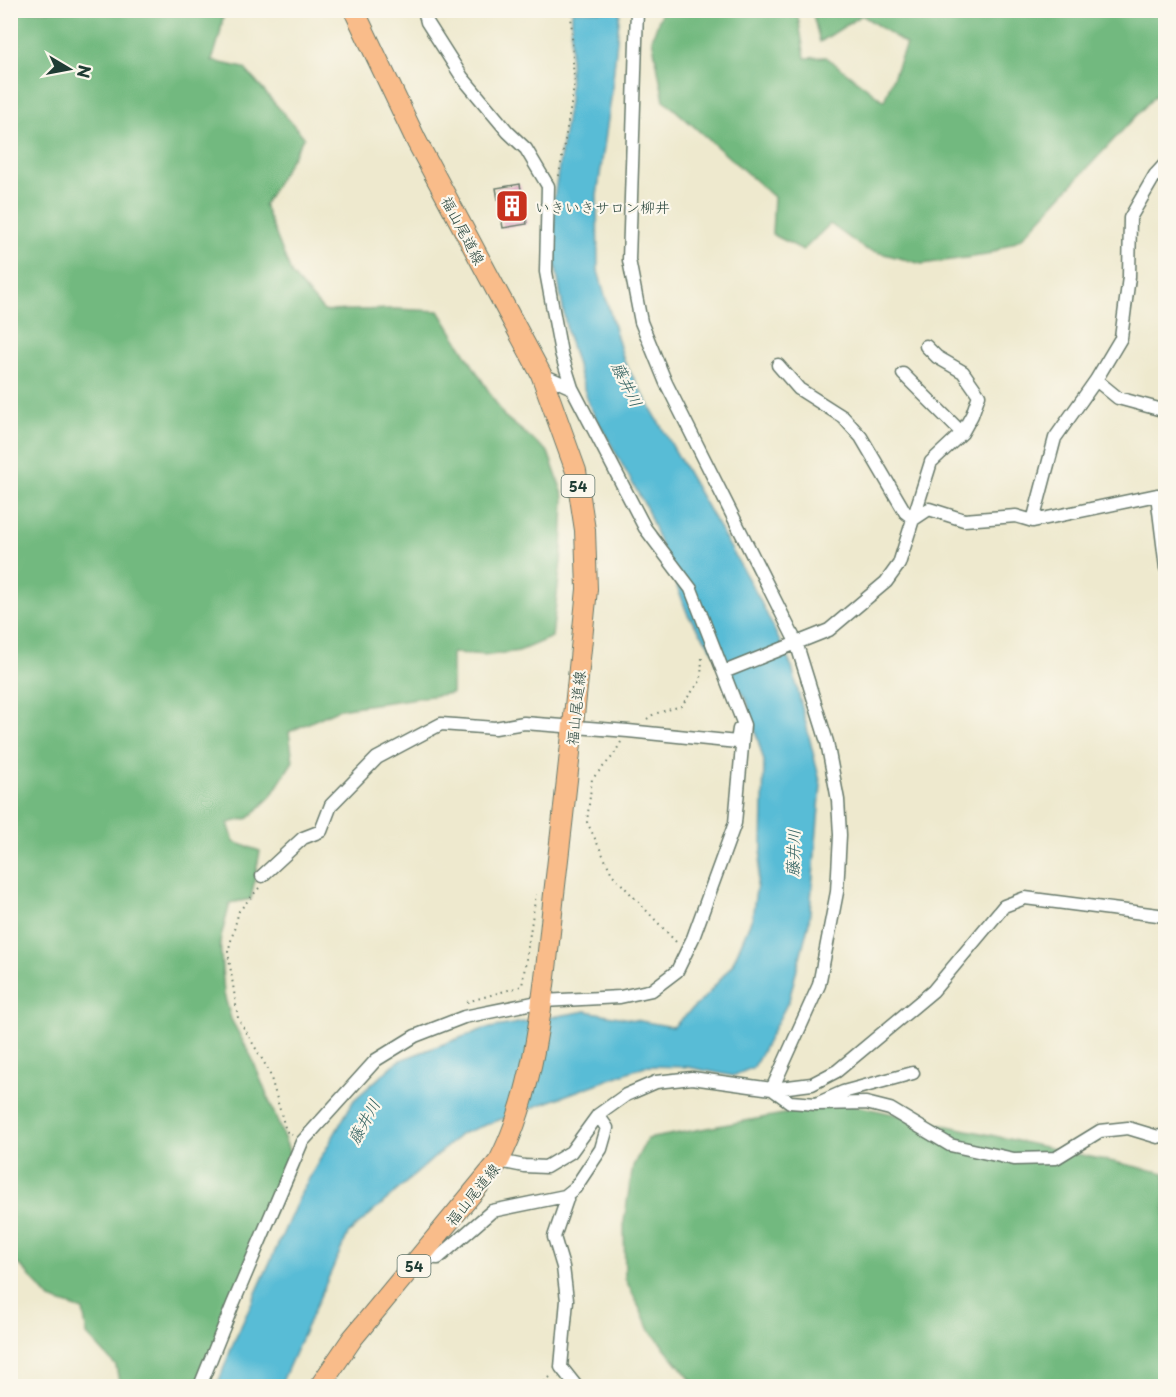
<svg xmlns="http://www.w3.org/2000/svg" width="1176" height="1397" viewBox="0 0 1176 1397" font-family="'Playpen Sans','Klee One',sans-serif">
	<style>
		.forest { fill: #72b97f; stroke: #487b5a; stroke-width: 1.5 }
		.water { fill: #58bcd6; stroke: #3c7c85; stroke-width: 1.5 }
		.building { fill: #db9cbe }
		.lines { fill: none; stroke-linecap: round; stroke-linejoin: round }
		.minor-casing { stroke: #67796a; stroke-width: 15 }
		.primary-casing { stroke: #67796a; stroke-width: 22 }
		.path { stroke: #67796a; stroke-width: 2; stroke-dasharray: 1.5 4.5; stroke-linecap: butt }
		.minor { stroke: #fff; stroke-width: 12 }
		.primary { stroke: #f9bc8a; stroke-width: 20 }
		.labels { text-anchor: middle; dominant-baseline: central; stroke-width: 4.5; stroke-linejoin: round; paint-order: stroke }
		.shield { fill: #fbf7ec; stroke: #61756b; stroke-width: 1.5 }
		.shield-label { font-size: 14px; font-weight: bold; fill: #1f3d34 }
		.poi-label { font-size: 15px; fill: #1f3d34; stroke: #fbf7ec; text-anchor: start }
		.street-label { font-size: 15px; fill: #1f3d34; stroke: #fbf7ec }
		.water-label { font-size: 16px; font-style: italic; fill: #2d5d5c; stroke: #fbf7ec }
	</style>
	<rect width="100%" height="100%" fill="#fbf7ec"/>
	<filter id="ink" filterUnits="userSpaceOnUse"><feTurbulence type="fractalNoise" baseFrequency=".0167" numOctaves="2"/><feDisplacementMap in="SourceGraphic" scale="12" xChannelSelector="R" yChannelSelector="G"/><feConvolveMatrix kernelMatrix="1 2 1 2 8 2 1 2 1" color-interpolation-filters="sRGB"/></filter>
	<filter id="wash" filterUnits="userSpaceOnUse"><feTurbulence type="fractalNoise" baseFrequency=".008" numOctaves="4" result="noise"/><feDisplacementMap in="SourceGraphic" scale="24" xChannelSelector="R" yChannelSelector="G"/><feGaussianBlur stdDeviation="1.35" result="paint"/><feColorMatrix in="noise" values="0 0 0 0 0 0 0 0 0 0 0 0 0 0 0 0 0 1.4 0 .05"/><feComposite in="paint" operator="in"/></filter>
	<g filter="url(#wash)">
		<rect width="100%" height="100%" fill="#eee9ce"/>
		<path class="forest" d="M10 11H224L220 34 212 61 244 68 304 137 264 205 292 275 324 311 394 309 439 311 504 416 548 452 564 497 562 552 552 637 519 651 490 655 452 653V693L339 709 289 732 293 761 271 796 249 818 228 823 234 842 260 851 251 899 230 903 220 941 224 994 231 1019 252 1058 288 1148 293 1165 200 1386H120L116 1366 87 1335 83 1310 50 1299 21 1266 11 1261Z
			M662 11H797L805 58 826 57 884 101 906 44 862 15 820 42 812 11H1165V85L1022 238 987 255 922 264 865 249 830 224 803 250 772 234 774 197 664 100 652 39Z
			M843 1103 1165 1173V1386H696L650 1330 625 1278 624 1221 633 1166 647 1139Z"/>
		<path class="water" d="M572 11H620L611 98 597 196 598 271 624 361 759 598 792 667 821 785 809 922 789 1000 754 1067 733 1076 688 1067 645 1066 461 1134 348 1234 280 1386H217L233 1344 303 1189 354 1100 398 1061 484 1029 586 1011 673 1027 707 995 732 965 752 918 762 849 764 761 746 698 688 615 647 509 589 405 567 332 555 262 554 198 569 101Z"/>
		<g id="blocks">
			<path class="building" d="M520 184 527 224 503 228 496 188Z"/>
		</g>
	</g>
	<g filter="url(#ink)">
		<use href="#blocks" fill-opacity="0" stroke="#67796a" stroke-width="1.5"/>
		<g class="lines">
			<g class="minor-casing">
				<path id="minor" d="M637 10 629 260 641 322 666 383 796 642 827 742 838 800 840 835 837 892 819 985 772 1089
					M778 365 799 389 843 417 861 437 905 512 914 519
					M541 374 572 388
					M903 374 962 433
					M1096 380 1118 398 1166 411
					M1157 495 1166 568
					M914 519 929 509 964 520 1016 516 1033 521 1157 495 1166 496
					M1033 521 1055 438 1096 380 1121 338 1129 277 1130 218 1155 175 1166 163
					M724 672 829 630 886 582 899 564 931 462 962 433 972 415 979 395 963 372 937 357 926 346
					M262 876 303 838 321 831 331 805 377 758 441 724 495 728 524 723 628 731 737 742 739 729
					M772 1089 790 1102 816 1104 843 1092 913 1073
					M816 1104 866 1103 890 1109 950 1145 1014 1159 1056 1158 1100 1131 1128 1128 1158 1137 1166 1134
					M499 1161 524 1166 546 1167 571 1152 598 1115 626 1095 656 1082 692 1078 772 1089 812 1084 837 1071 933 991 1004 906 1025 898 1158 915 1166 918
					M565 1196 567 1199 554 1237 563 1267 567 1300 561 1367 576 1386
					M421 1257 438 1258 492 1211 565 1196 575 1188 601 1149 607 1128 598 1115
					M200 1386 233 1304 302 1142 376 1060 415 1036 464 1017 543 1001 620 997 652 990 677 971 693 938 735 823 744 725 691 589 645 528 572 388 561 353 546 272 548 186 526 149 508 132 462 77 427 22 424 10"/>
			</g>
			<g class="primary-casing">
				<path id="primary" d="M320 1386 352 1339 499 1161C538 1086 545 977 554 894 566 792 577 691 587 589L585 530 576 471 541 374 417 142 354 10"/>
			</g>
			<path class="path" d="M559 176 574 87 571 10
				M647 719 654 714 681 706 701 680 702 657
				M621 742 613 756 592 779 587 822 612 874 677 943
				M259 888 239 911 228 952 238 1018 269 1071 286 1131 292 1135
				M467 1002 522 986 536 894
				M540 1386 551 1376"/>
			<use href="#minor" class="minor"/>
			<use href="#primary" class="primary"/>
		</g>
	</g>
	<defs>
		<g id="building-square" transform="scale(1.725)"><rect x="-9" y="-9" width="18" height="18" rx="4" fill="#c8321e" stroke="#fbf7ec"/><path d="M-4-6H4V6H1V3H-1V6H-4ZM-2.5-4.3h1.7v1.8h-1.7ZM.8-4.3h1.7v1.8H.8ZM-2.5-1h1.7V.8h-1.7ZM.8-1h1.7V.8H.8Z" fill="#fff"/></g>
	</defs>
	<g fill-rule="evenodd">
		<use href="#building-square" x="512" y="206"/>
	</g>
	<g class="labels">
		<g class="shield">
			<rect x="561.5" y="475" width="33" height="22" rx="4.5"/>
			<rect x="397.5" y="1255" width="33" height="22" rx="4.5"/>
		</g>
		<g class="shield-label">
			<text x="578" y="486">54</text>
			<text x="414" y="1266">54</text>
		</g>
		<g class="poi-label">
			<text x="535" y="206">いきいきサロン柳井</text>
		</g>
		<g class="street-label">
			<text transform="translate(464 230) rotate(62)">福山尾道線</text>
			<text transform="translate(575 708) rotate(-84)">福山尾道線</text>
			<text transform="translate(472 1194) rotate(-51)">福山尾道線</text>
		</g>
		<g class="water-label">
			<text transform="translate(628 384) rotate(64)">藤井川</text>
			<text transform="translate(792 853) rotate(-88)">藤井川</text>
			<text transform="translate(363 1121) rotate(-61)">藤井川</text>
		</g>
	</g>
	<rect width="1176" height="1397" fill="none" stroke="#fbf7ec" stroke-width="36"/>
	<g transform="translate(69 69) rotate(100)" stroke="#fbf7ec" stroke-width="4.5" paint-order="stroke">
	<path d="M0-4.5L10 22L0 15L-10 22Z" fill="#1f3d34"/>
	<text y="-9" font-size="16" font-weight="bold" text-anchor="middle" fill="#1f3d34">N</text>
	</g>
</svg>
